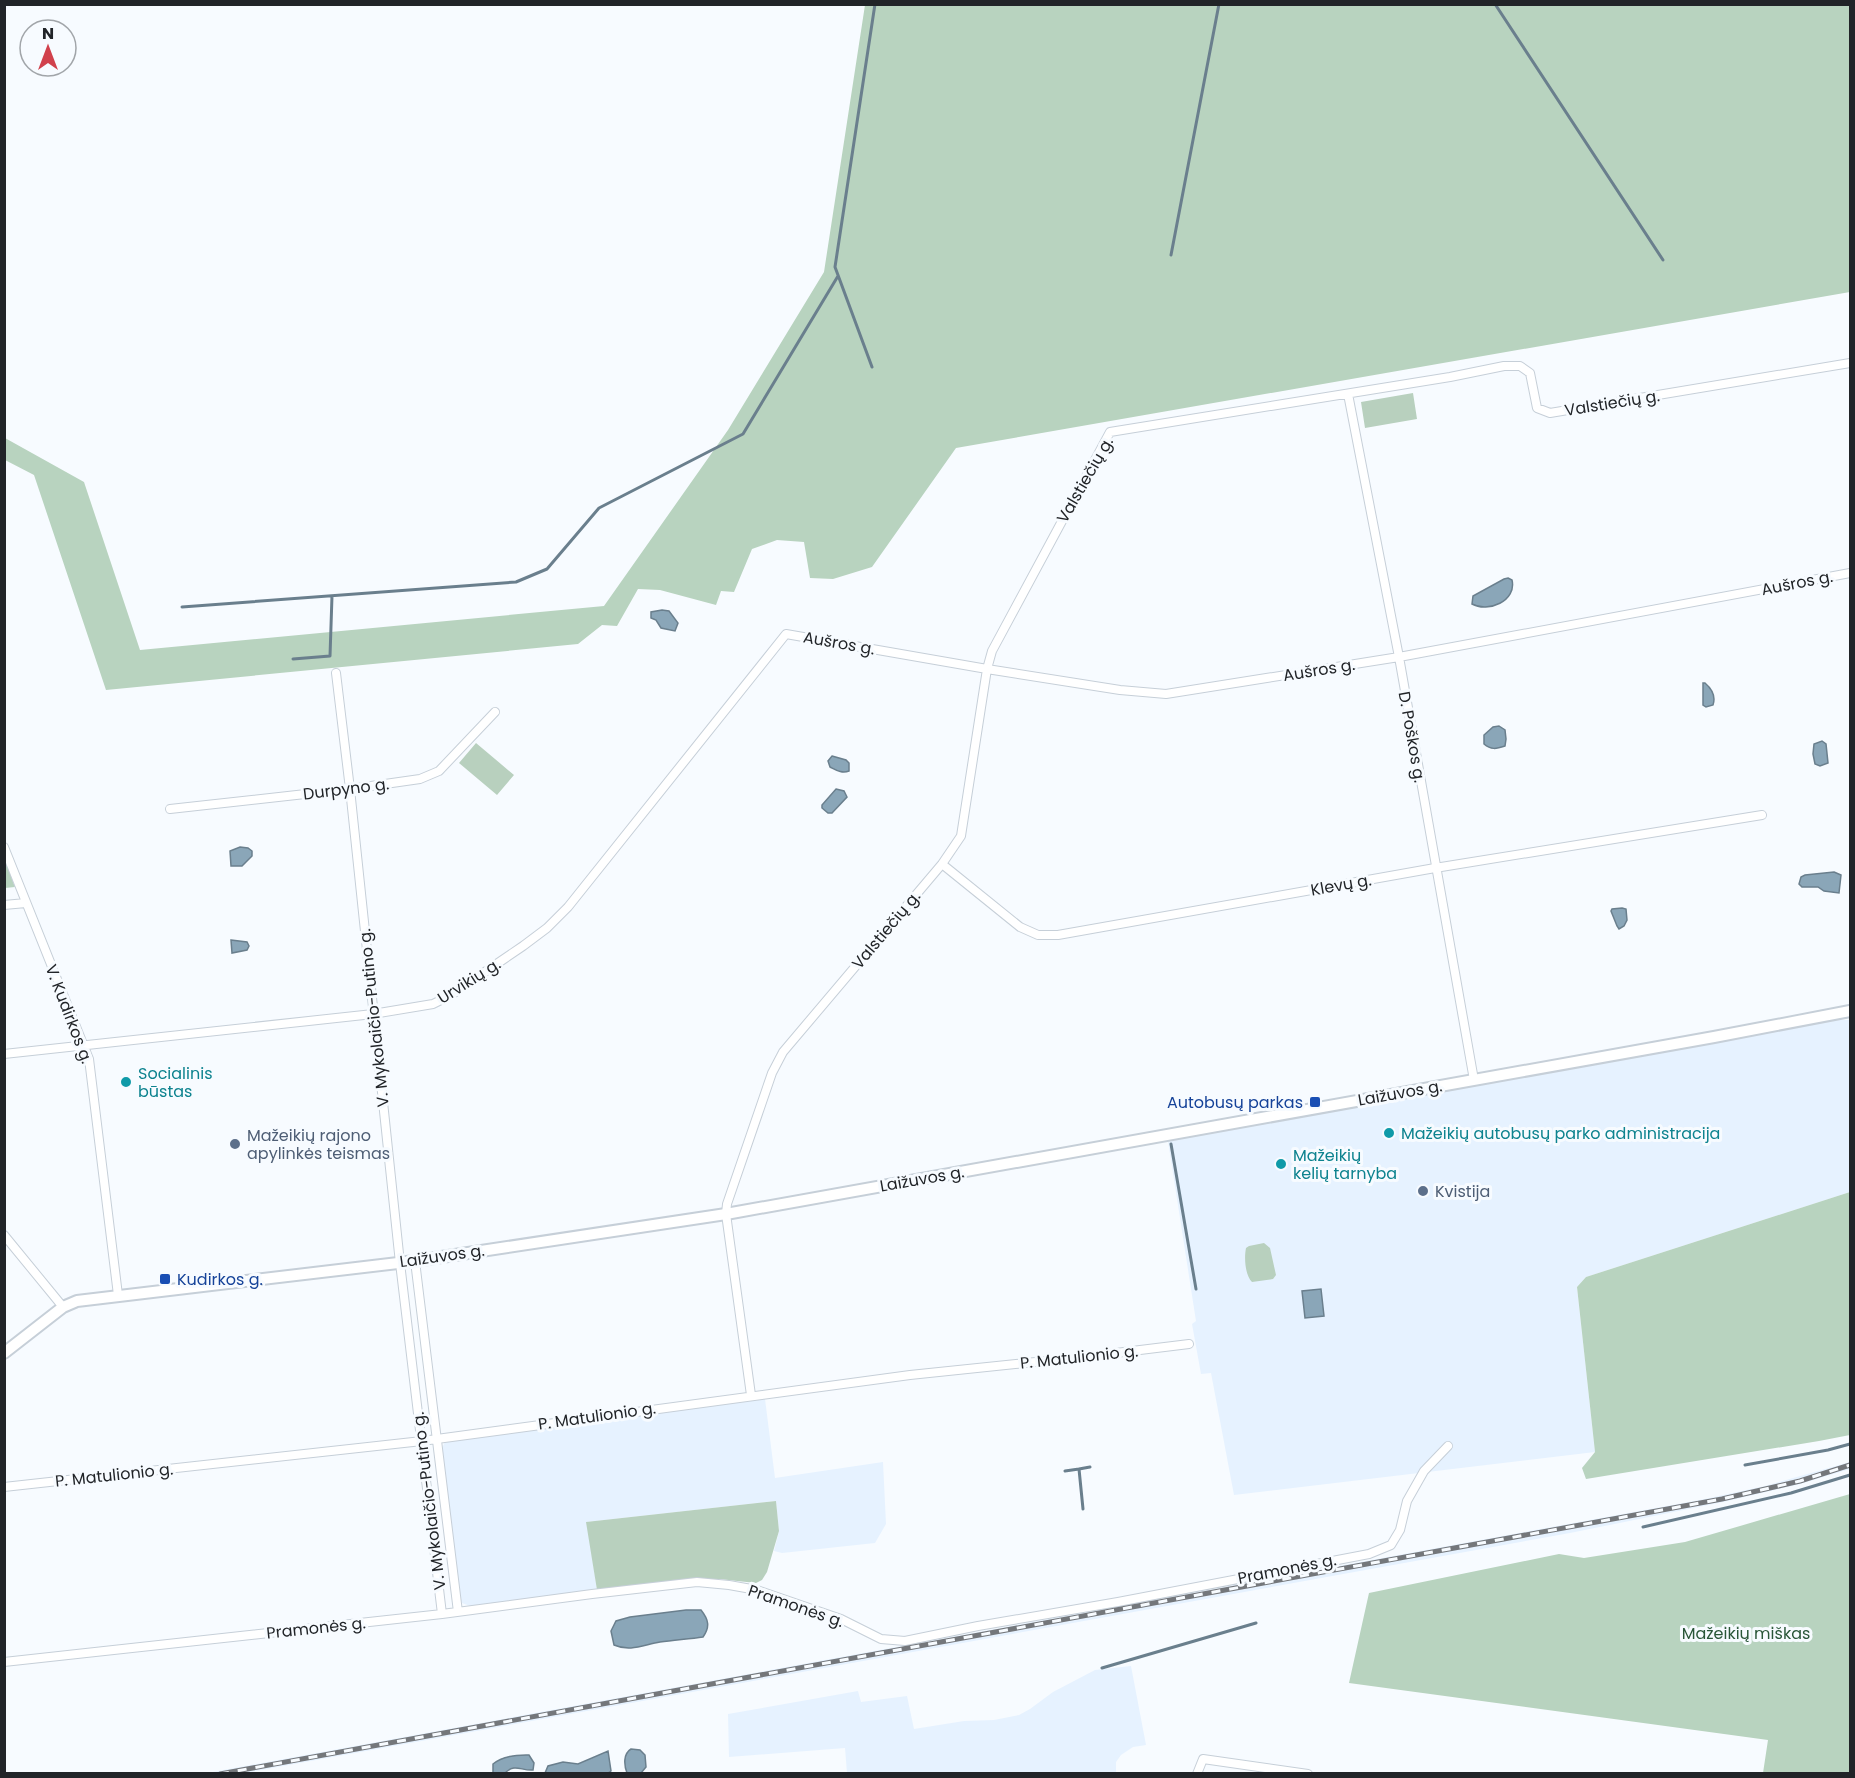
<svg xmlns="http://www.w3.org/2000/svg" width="1855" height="1778" viewBox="0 0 1855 1778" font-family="Poppins,sans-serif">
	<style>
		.built { fill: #e6f2ff }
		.green { fill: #b8d0be }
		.forest { fill: #b8d3bf }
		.water { fill: #8aa6b8; stroke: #6a7f8d; stroke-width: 1.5 }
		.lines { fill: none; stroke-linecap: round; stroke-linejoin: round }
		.stream { stroke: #6a7f8d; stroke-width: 3 }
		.street-casing { stroke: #c6cfd8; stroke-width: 10 }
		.secondary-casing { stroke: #c6cfd8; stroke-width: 14 }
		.street { stroke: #fff; stroke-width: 8 }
		.secondary { stroke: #fff; stroke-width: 10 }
		.rail-casing { stroke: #74777b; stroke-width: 5 }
		.rail { stroke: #f7fbff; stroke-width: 3; stroke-dasharray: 9; stroke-linecap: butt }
		.culture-dot { fill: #0f9aa8; stroke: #f7fbff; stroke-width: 2 }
		.transit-dot { fill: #1a4fb4; stroke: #f7fbff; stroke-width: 2 }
		.service-dot { fill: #5c6f8a; stroke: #f7fbff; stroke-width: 2 }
		.labels { text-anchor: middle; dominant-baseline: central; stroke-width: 6; stroke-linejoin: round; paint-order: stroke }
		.street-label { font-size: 16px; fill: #212428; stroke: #f7fbff }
		.culture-label { font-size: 16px; fill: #0d838f; stroke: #f7fbff; text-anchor: start }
		.transit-label { font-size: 16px; fill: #164399; stroke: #f7fbff; text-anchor: end }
		.service-label { font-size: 16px; fill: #4e5e75; stroke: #f7fbff; text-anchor: start }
		.park-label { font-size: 16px; fill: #295638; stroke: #f7fbff }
	</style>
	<rect width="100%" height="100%" fill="#f7fbff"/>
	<path class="built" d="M1839 1020H1850V1192L1586 1277 1577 1287 1595 1452 1234 1495 1211 1373 1201 1374 1192 1324 1196 1321 1168 1141 1610 1060Z
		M765 1399 775 1478 883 1462 886 1524 875 1543 782 1553 774 1551 779 1531 776 1501 587 1522 597 1590 470 1606 462 1603 459 1597 442 1448 445 1442 448 1440Z
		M1850 1462V1469L1800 1484 1723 1502 1570 1533 245 1773 202 1774 1705 1499 1765 1486Z
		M1131 1666 1146 1745 1133 1747 1121 1755 1116 1762V1773H847L845 1748 729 1757 728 1714 858 1691 861 1702 907 1696 914 1729 964 1721 994 1720 1019 1715 1030 1709 1053 1692 1095 1670Z"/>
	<path class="green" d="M1413 393 1417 419 1365 428 1361 402Z
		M476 743 514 775 497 795 459 763Z
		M1264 1243 1270 1248 1276 1275 1273 1279 1252 1282C1245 1275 1244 1258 1246 1248L1249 1246Z
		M776 1501 779 1531 767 1572 762 1580 756 1583 719 1579 695 1580 597 1590 586 1522Z"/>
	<path class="forest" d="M865 5H1850V292L956 448 872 567 833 579 810 578 804 542 777 540 752 549 734 592 721 591 716 605 660 590 638 589 617 626 602 625 578 644 106 690 34 475 5 460V438L84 482 140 650 604 606 728 430 824 272Z
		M5 860 15 887 5 888Z
		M1850 1192V1435L1819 1441 1586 1479 1582 1468 1595 1452 1577 1287 1586 1277Z
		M1850 1494V1773H1763L1768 1740 1349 1683 1369 1593 1559 1554 1584 1558 1685 1542Z"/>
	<path class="water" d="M1508 578 1512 580C1517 601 1488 613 1472 604L1473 596 1504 579Z
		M662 610 669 611 678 623 675 631 661 628 656 620 651 618V612Z
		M1705 683C1712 689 1716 696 1713 705L1706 707 1703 705V683Z
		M1499 726 1505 730 1506 739 1505 746C1496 749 1491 750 1484 744V735L1493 727Z
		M1822 741 1826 744 1828 763 1820 766 1815 764 1813 754 1814 744Z
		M832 756 846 760 849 763V771C842 774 836 770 830 767L828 761Z
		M836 789 844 791 847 797 832 813H828L822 808V805Z
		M240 847 248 848 252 851V856L242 866H231L230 851Z
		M1834 872 1841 875 1839 893 1824 891 1818 887H1802L1799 884 1801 877 1805 875Z
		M1622 908 1626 909 1627 920 1624 926 1619 929 1617 926 1611 911 1612 909Z
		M231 940 247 942 249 946 247 950 232 953Z
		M1321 1289 1324 1316 1305 1318 1302 1291Z
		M686 1610H701C709 1620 710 1627 703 1637 689 1639 674 1640 660 1642 643 1645 630 1652 614 1645L611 1631 616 1621 630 1617Z
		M631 1749 640 1750 645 1755 646 1767 641 1773H627C624 1765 623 1754 631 1749Z
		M608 1751 611 1771 608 1773H545L548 1766 563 1762 578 1764Z
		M526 1755H529L534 1763 533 1770C521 1771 515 1763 505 1773H493V1764C502 1756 515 1755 526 1755Z"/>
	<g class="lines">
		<path class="stream" d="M1495 4 1663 260
			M1171 255 1219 4
			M872 367 835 267 875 4
			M182 607 516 582 547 569 599 508 743 434 838 276
			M293 659 330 656 332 596
			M1171 1144 1196 1289
			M1745 1465 1828 1450 1850 1444
			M1079 1469 1090 1467
			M1065 1471 1079 1469 1083 1509
			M1643 1527 1791 1493 1850 1475
			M1102 1668 1256 1623"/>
		<g class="street-casing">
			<path id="street" d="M1348 394 1399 657 1474 1080
				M336 673 350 789 400 1263 442 1614
				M170 809 350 789 420 779 439 771 495 712
				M4 847 89 1059 118 1295
				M942 864 1020 927 1038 935H1058L1435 868 1762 815
				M4 905 26 903
				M4 1054 373 1014 433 1004 451 995 523 946 547 928 568 907 786 634 987 669 1120 690 1166 694 1399 657 1850 573
				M4 1235 63 1307
				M415 1261 458 1612
				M751 1395 726 1214 727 1204 772 1073 783 1052 942 864 961 836 987 669 992 651 1110 432 1450 377 1504 366H1520L1530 373 1537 408 1550 413 1850 363
				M4 1487 422 1441 910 1375 1083 1357 1189 1344
				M4 1662 442 1614 592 1594 697 1582 729 1585 757 1590 841 1619 881 1639 905 1641 978 1626 1118 1602 1369 1554 1391 1545 1400 1530 1407 1501 1424 1471 1448 1446
				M1197 1774 1203 1759 1308 1774"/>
		</g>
		<g class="secondary-casing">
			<path id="secondary" d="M4 1353 63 1307 77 1301 415 1261 726 1214 1714 1037 1850 1011"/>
		</g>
		<use href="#street" class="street"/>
		<use href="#secondary" class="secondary"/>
		<g class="rail-casing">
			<path id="rail" d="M220 1774 1722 1499 1800 1481 1850 1465"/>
		</g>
		<use href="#rail" class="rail"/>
	</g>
	<g class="culture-dot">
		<circle cx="126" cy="1082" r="6"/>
		<circle cx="1389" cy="1133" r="6"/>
		<circle cx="1281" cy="1164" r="6"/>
	</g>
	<g class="transit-dot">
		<rect x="1309" y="1096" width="12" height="12" rx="3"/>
		<rect x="159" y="1273" width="12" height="12" rx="3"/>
	</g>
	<g class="service-dot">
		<circle cx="235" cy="1144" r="6"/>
		<circle cx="1423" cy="1191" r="6"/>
	</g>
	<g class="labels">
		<g class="street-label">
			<text transform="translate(1612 403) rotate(-9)">Valstiečių g.</text>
			<text transform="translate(1085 480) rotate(-60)">Valstiečių g.</text>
			<text transform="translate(1797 583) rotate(-11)">Aušros g.</text>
			<text transform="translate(839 643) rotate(10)">Aušros g.</text>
			<text transform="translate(1319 670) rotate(-9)">Aušros g.</text>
			<text transform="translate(1412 737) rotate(80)">D. Poškos g.</text>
			<text transform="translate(346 789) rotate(-7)">Durpyno g.</text>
			<text transform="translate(1341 885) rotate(-10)">Klevų g.</text>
			<text transform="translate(886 930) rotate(-50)">Valstiečių g.</text>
			<text transform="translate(469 981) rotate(-32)">Urvikių g.</text>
			<text transform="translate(69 1014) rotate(69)">V. Kudirkos g.</text>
			<text transform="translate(374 1018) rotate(-96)">V. Mykolaičio-Putino g.</text>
			<text transform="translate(1400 1093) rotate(-10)">Laižuvos g.</text>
			<text transform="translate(922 1179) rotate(-10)">Laižuvos g.</text>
			<text transform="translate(442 1256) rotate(-8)">Laižuvos g.</text>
			<text transform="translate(1079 1357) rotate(-6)">P. Matulionio g.</text>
			<text transform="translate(597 1416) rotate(-8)">P. Matulionio g.</text>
			<text transform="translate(114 1475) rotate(-6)">P. Matulionio g.</text>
			<text transform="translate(429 1501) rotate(-97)">V. Mykolaičio-Putino g.</text>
			<text transform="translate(1287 1569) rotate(-11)">Pramonės g.</text>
			<text transform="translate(796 1606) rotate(19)">Pramonės g.</text>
			<text transform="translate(316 1628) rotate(-6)">Pramonės g.</text>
		</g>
		<g class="culture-label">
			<text x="138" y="1073">Socialinis<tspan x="138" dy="18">būstas</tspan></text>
			<text x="1401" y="1133">Mažeikių autobusų parko administracija</text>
			<text x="1293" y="1155">Mažeikių<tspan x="1293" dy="18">kelių tarnyba</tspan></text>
		</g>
		<g class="transit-label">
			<text x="1303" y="1102">Autobusų parkas</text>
			<text x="177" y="1279" text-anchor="start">Kudirkos g.</text>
		</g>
		<g class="service-label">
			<text x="247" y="1135">Mažeikių rajono<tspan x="247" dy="18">apylinkės teismas</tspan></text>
			<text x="1435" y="1191">Kvistija</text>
		</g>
		<g class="park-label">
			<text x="1746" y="1633">Mažeikių miškas</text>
		</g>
	</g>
	<rect width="1855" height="1778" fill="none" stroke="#212428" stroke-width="12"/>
	<g transform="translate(48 48)"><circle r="28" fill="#f7fbff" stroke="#a1a5a9" stroke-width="1.5"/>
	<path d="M0-4.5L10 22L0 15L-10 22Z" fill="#d1414c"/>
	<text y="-9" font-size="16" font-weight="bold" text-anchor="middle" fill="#212428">N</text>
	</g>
</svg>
